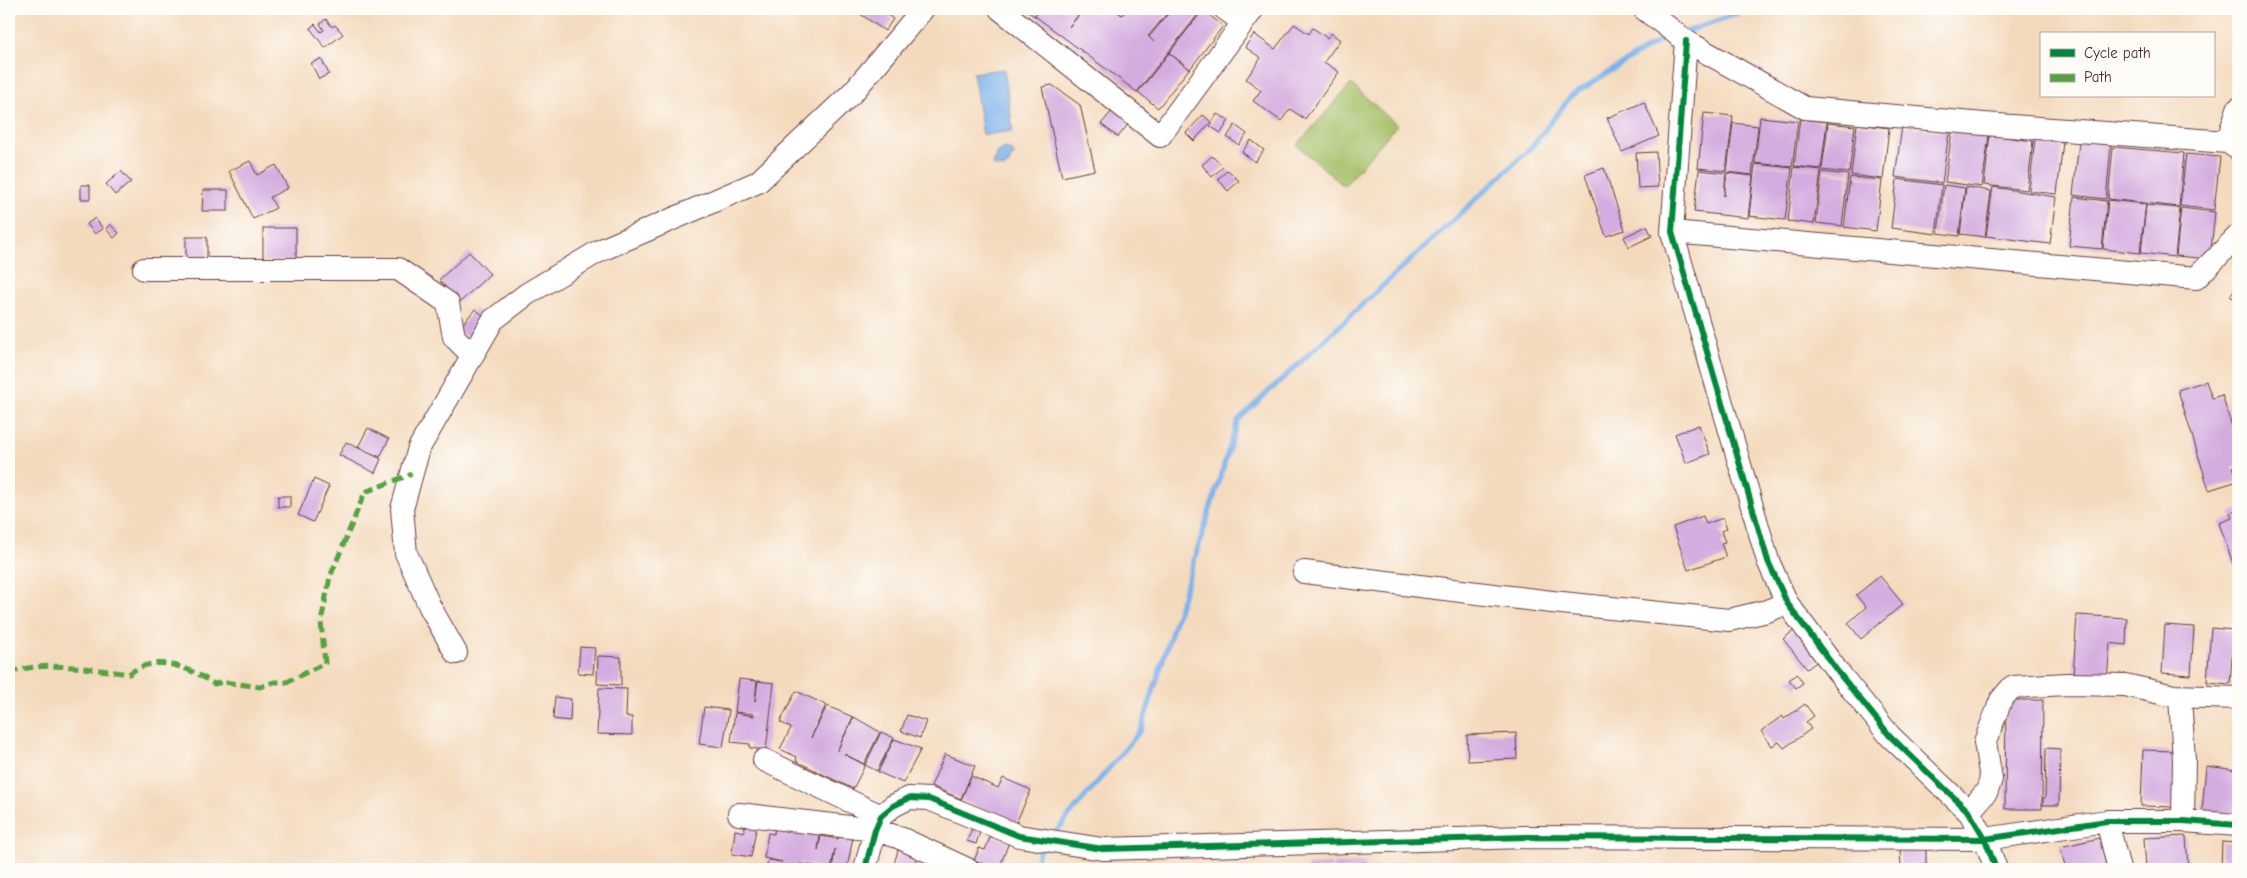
<svg xmlns="http://www.w3.org/2000/svg" width="2247" height="878" viewBox="0 0 2247 878" font-family="'Comic Neue',sans-serif">
	<style>
		.green { fill: #a4c067; stroke: #777049 }
		.water { fill: #7db2eb; stroke: #64688b }
		.lines { fill: none; stroke-linecap: round; stroke-linejoin: round }
		.stream { stroke: #7db2eb; stroke-width: 5 }
		.building { fill: #d4ade0 }
		.minor-casing { stroke: #643b41; stroke-width: 24 }
		.minor { stroke: #fff; stroke-width: 22 }
		.quiet { stroke: #56a243; stroke-width: 5; stroke-dasharray: 10 5; stroke-linecap: butt }
		.cycleway-casing { stroke: #fdfcf7; stroke-width: 9 }
		.cycleway { stroke: #00873e; stroke-width: 6 }
	</style>
	<rect width="100%" height="100%" fill="#fdfcf7"/>
	<filter id="ink" filterUnits="userSpaceOnUse"><feTurbulence type="fractalNoise" baseFrequency=".02" numOctaves="2"/><feDisplacementMap in="SourceGraphic" scale="10" xChannelSelector="R" yChannelSelector="G"/><feConvolveMatrix kernelMatrix="1 2 1 2 8 2 1 2 1" color-interpolation-filters="sRGB"/></filter>
	<filter id="wash" filterUnits="userSpaceOnUse"><feTurbulence type="fractalNoise" baseFrequency=".0096" numOctaves="4" result="noise"/><feDisplacementMap in="SourceGraphic" scale="20" xChannelSelector="R" yChannelSelector="G"/><feGaussianBlur stdDeviation="1.12" result="paint"/><feColorMatrix in="noise" values="0 0 0 0 0 0 0 0 0 0 0 0 0 0 0 0 0 1.4 0 .05"/><feComposite in="paint" operator="in"/></filter>
	<g filter="url(#wash)">
		<rect width="100%" height="100%" fill="#f4dabd"/>
		<path class="green" d="M1351 84 1397 125 1344 186 1297 145Z"/>
		<path class="water" d="M1004 69 1013 131 983 135 973 73Z
			M1006 148 1013 152 1014 156 1011 157 1009 164 1003 168 994 166 992 162 996 160 997 152Z"/>
		<g class="lines">
			<path class="stream" d="M1685 32 1750 9
				M1054 834 1141 730 1238 420 1531 148 1571 96 1660 40 1670 37
				M1035 869 1039 852 1043 847"/>
		</g>
		<g id="blocks">
			<path class="building" d="M853 9H879L893 19 885 31Z
				M1025 9H1039L1034 16Z
				M1041 9H1083L1069 27 1084 9H1127L1122 15 1117 11 1122 15 1128 9H1171L1148 36 1154 42 1149 37 1172 9H1199L1201 11 1137 92 1035 16Z
				M2236 9H2238V20L2232 15Z
				M1203 10 1223 26 1190 69 1169 53Z
				M326 19 332 27 335 25 343 34 325 48 310 28 315 24 321 32 324 30 320 24Z
				M1294 24 1309 34 1313 28 1327 38 1331 33 1340 40 1324 62 1339 72 1305 119 1290 109 1281 121 1253 101 1261 90 1246 79 1261 58 1245 47 1254 34 1275 49Z
				M1169 53 1189 69 1158 108 1138 92Z
				M321 59 329 74 319 79 311 63Z
				M1052 85 1080 105 1095 170 1062 177 1042 87Z
				M1644 102 1659 136 1622 152 1607 118Z
				M1117 105 1133 118 1118 137 1101 124Z
				M1704 113 1733 116 1726 171 1698 168Z
				M1217 114 1229 120 1221 133 1210 126Z
				M1203 115 1211 122 1194 141 1186 133Z
				M1760 117 1798 121 1792 167 1755 163Z
				M1800 119 1827 122 1821 169 1794 166Z
				M1733 123 1758 126 1752 175 1727 172Z
				M1828 123 1855 126 1849 173 1822 170Z
				M1857 124 1889 128 1883 179 1851 175Z
				M1235 125 1247 134 1239 145 1227 137Z
				M1902 126 1949 132 1942 183 1895 177Z
				M1952 130 1989 135 1982 187 1945 182Z
				M1990 135 2033 141 2027 190 1984 185Z
				M2035 139 2063 142 2057 194 2029 191Z
				M1251 140 1264 150 1255 162 1242 152Z
				M2079 142 2111 145 2106 199 2073 195Z
				M2113 147 2184 153 2179 207 2108 199Z
				M1656 152 1658 187 1638 188 1636 153Z
				M2186 154 2220 157 2214 210 2180 206Z
				M1212 156 1223 167 1212 177 1202 165Z
				M250 161 257 175 276 165 288 188 270 197 276 208 253 219 229 171Z
				M1755 164 1792 168 1785 220 1749 216Z
				M1794 167 1821 170 1814 224 1788 221Z
				M1604 168 1625 230 1606 236 1585 175Z
				M1228 170 1239 181 1228 191 1218 179Z
				M1699 170 1726 173 1724 196 1727 173 1753 176 1748 218 1694 212Z
				M121 171 131 182 115 195 106 184Z
				M1822 172 1848 175 1842 226 1816 223Z
				M1850 177 1882 180 1876 231 1844 227Z
				M1897 179 1942 185 1936 234 1891 228Z
				M81 185H90V199H81Z
				M1944 185 1965 188 1959 236 1938 233Z
				M1966 187 1991 191 1985 237 1960 234Z
				M1993 187 2056 197 2050 244 1986 236Z
				M203 190H228V211H202Z
				M2074 197 2107 201 2102 249 2069 246Z
				M2108 200 2146 204 2140 253 2103 249Z
				M2146 205 2180 208 2175 257 2141 253Z
				M2181 208 2215 212 2210 259 2176 256Z
				M95 218 103 229 95 234 87 224Z
				M110 224 119 233 114 238 106 229Z
				M1647 226 1652 236 1629 247 1624 237Z
				M263 228H296V261H263Z
				M186 237H207V259H186Z
				M469 252 490 274 460 302 439 280Z
				M2238 284V301L2230 296Z
				M475 309 487 318 470 340 458 330Z
				M2206 381 2212 398 2222 395 2238 446V465L2233 467 2238 481 2209 490 2178 390Z
				M1699 425 1710 454 1686 463 1675 434Z
				M368 428 389 439 380 457 358 447Z
				M346 442 381 459 375 473 339 455Z
				M314 479 329 486 313 522 298 515Z
				M278 496H290V507H278Z
				M2238 510V578L2219 523 2232 518 2230 513Z
				M1703 516 1706 524 1723 518 1727 529 1721 531 1725 542 1721 543 1726 557 1688 570 1673 527Z
				M1880 576 1903 604 1861 639 1848 623 1866 607 1856 595Z
				M2077 615 2127 618 2126 645 2110 643 2107 680 2073 677Z
				M2165 625 2194 627 2191 675 2162 673Z
				M2211 628 2234 630 2230 684 2207 682Z
				M1796 629 1819 660 1807 669 1783 639Z
				M580 647 595 648 593 674 578 673Z
				M598 656 621 657V685L597 684Z
				M1797 674 1803 683 1796 688 1789 680Z
				M739 679 757 681 755 701 758 681 774 683 766 750 750 748V744L731 742 735 713 754 716V714L735 712Z
				M599 688 627 689 626 717H632V735L597 734Z
				M796 691 826 705 811 738 827 706 853 717 837 751 854 717 880 732 864 764 844 754 865 765 853 789 796 761 797 757 780 749 791 728 780 722Z
				M555 697 571 699 570 721 553 719Z
				M2006 700H2043L2042 809H2005Z
				M1805 704 1814 716 1806 722 1811 729 1784 748 1779 742 1772 746 1761 731 1782 716 1784 719Z
				M704 707 729 710 723 747 699 744Z
				M907 715 926 721 920 738 901 731Z
				M881 732 894 738 877 771 865 765Z
				M1516 733 1517 759 1468 761 1467 735Z
				M894 739 921 749 903 783 878 772Z
				M2046 748 2060 749 2059 805H2043V798H2045Z
				M2143 750 2175 751 2173 807 2141 806Z
				M945 754 975 766 961 799 931 786Z
				M2206 766 2238 770 2234 814 2202 811Z
				M971 776 998 788 1003 778 1031 790 1015 825 961 800Z
				M746 822 757 824 751 857 732 854 735 830 744 832Z
				M775 825 787 830 820 835 818 850 821 836 838 839V835L853 837 847 869H832L835 849 831 869H800L801 866 815 868V866L800 864 799 869H766L768 860 782 862 764 858 768 833 774 834Z
				M973 826 981 829 976 844 967 841Z
				M991 835 1009 842 999 869 974 861 979 848 985 850Z
				M2186 836 2188 869H2146L2144 838Z
				M2100 838 2107 869H2066L2060 847Z
				M2222 842 2238 843V869H2221Z
				M1926 847V869H1901L1900 848Z
				M898 850 917 855 913 869 893 868Z
				M1366 863V869H1333V864Z
				M1331 864V869H1308V865Z"/>
		</g>
	</g>
	<g filter="url(#ink)">
		<use href="#blocks" fill-opacity="0" stroke="#643b41" stroke-width="1"/>
		<g class="lines">
			<g class="minor-casing">
				<path id="minor" d="M1000 9 1160 136 1253 9
					M1225 9 1243 22
					M1644 9 1686 41 1805 108 1984 124 2227 142 2238 149
					M1686 41 1672 232 1768 561 1787 603 1838 672 1890 736 1969 812 1985 839 1996 869
					M2227 142 2238 109
					M1672 232 2196 278 2238 236
					M144 269H398L448 303 454 337 472 355
					M1304 572 1552 602 1729 620 1767 611 1787 603
					M456 653 430 607 406 553 402 509 419 448 493 320 527 294 599 251 758 182 853 92 923 9
					M2180 697 2184 760 2183 821
					M764 760 881 816
					M1969 812 1987 791 1991 779 1985 742 2001 700 2012 687 2067 684 2125 685 2174 696 2238 698
					M739 814 875 830 898 837 967 869
					M2107 821 2119 869
					M865 869 875 830 881 816 893 806 909 798 929 799 1019 836 1103 849 1526 837 1985 839 2107 821H2183L2238 825"/>
			</g>
			<use href="#minor" class="minor"/>
			<path class="quiet" d="M9 673C42 660 94 669 129 674 155 653 189 667 214 684L224 682 260 687 274 682H287L325 663 321 622 330 577 365 492 412 474"/>
			<g class="cycleway-casing">
				<path id="cycleway" d="M1686 41 1672 232 1768 561 1787 603 1838 672 1890 736 1969 812 1985 839 1996 869
					M865 869 875 830 881 816 893 806 909 798 929 799 1019 836 1103 849 1526 837 1985 839 2107 821H2183L2238 825"/>
			</g>
			<use href="#cycleway" class="cycleway"/>
		</g>
	</g>
	<rect width="2247" height="878" fill="none" stroke="#fdfcf7" stroke-width="30"/>
	<rect x="2040" y="32" width="175" height="65" fill="#fdfcf7" stroke="#b5a4a5"/>
	<rect x="2050" y="49" width="25" height="8" fill="#00873e" stroke="#b5a4a5"/>
	<text x="2084" y="58" font-size="15" fill="#4a1f2b">Cycle path</text>
	<rect x="2050" y="74" width="25" height="8" fill="#56a243" stroke="#b5a4a5"/>
	<text x="2084" y="82" font-size="15" fill="#4a1f2b">Path</text>
</svg>
